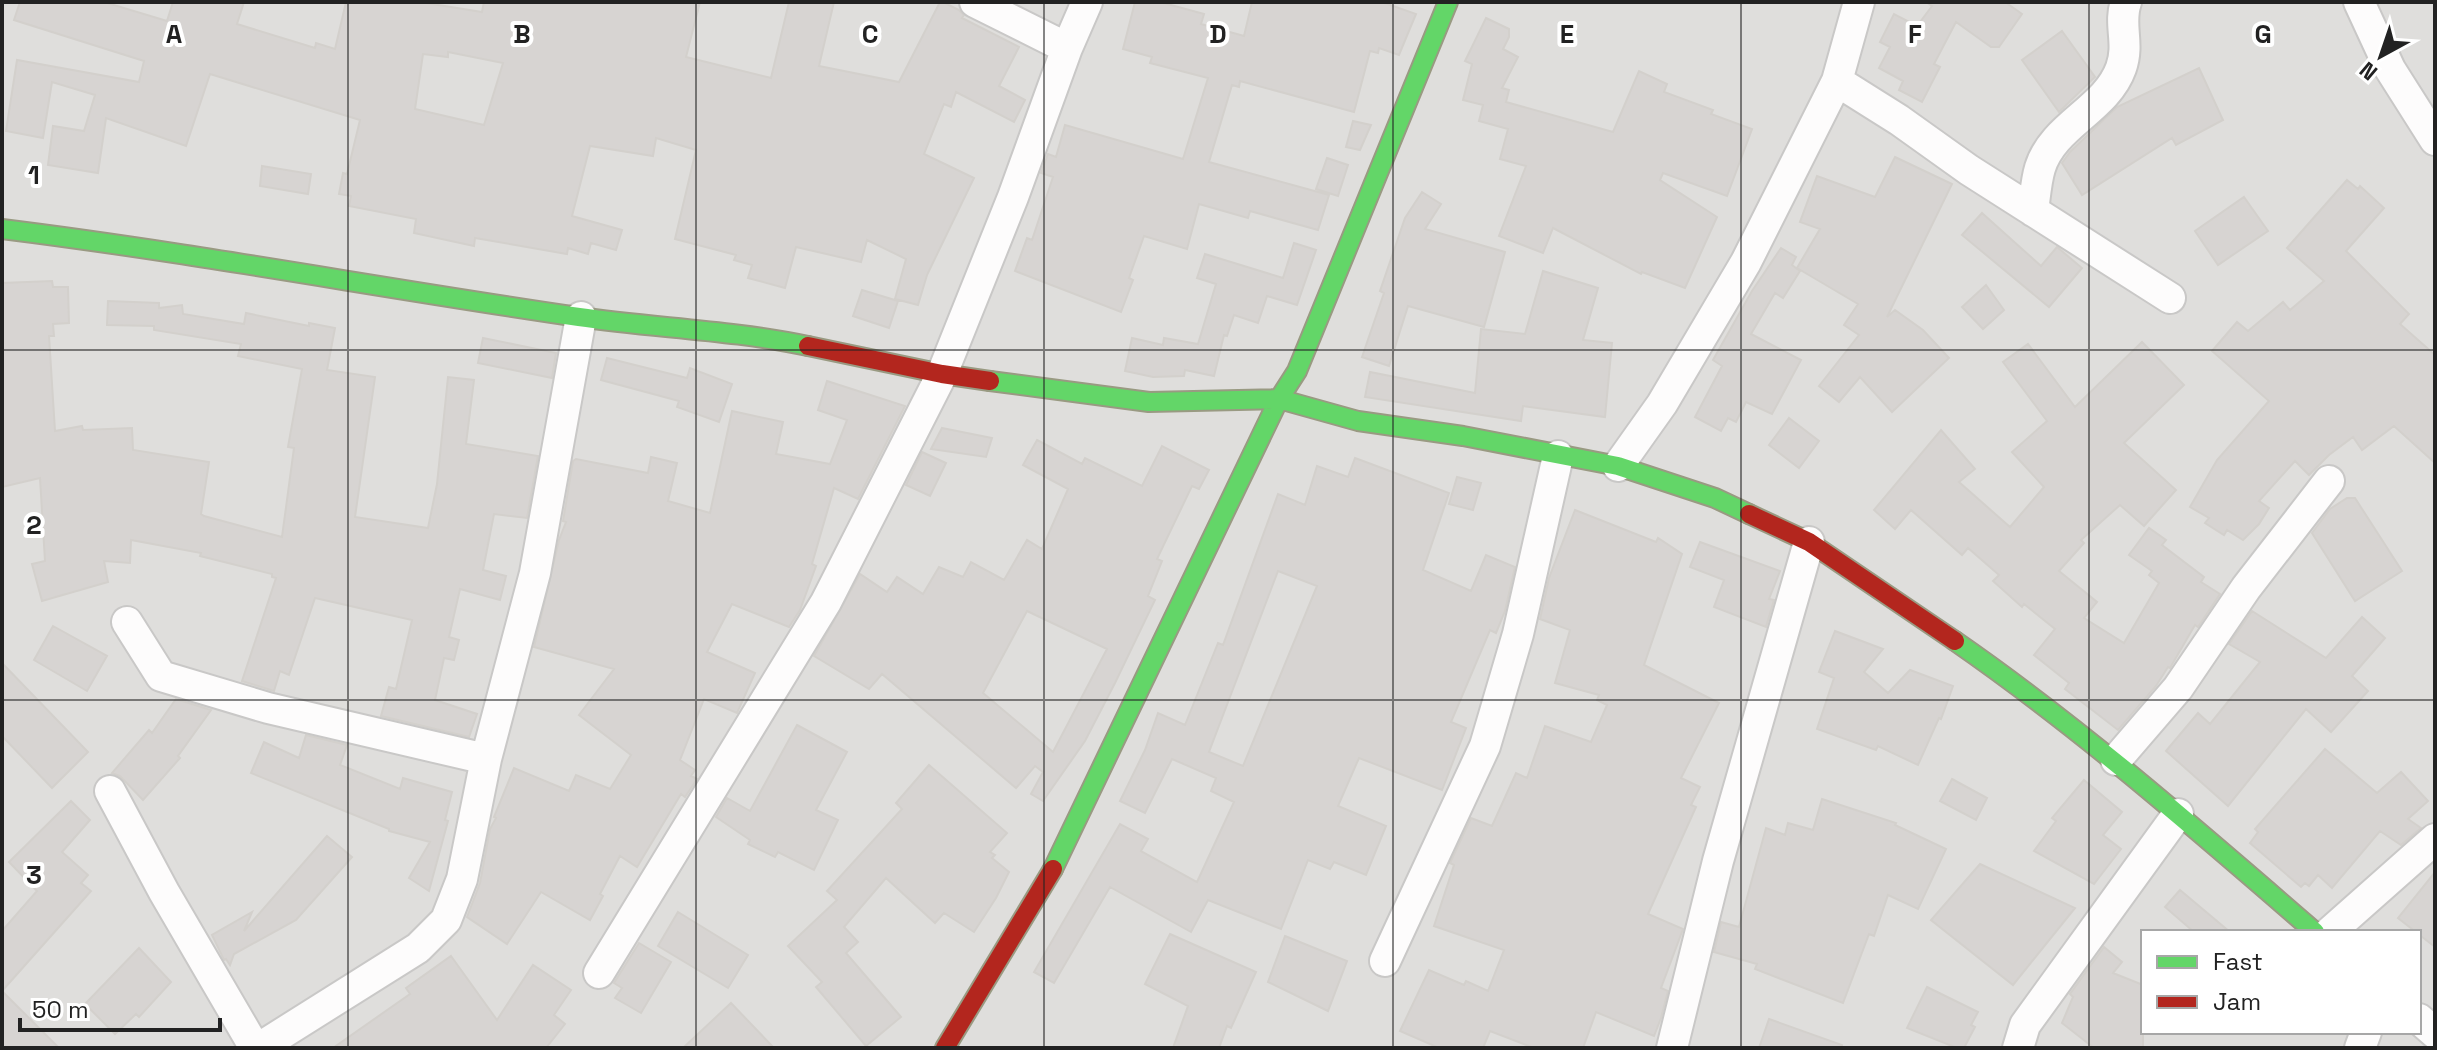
<svg xmlns="http://www.w3.org/2000/svg" width="2437" height="1050" viewBox="0 0 2437 1050" font-family="'Space Grotesk',sans-serif">
	<style>
		.residential { fill: #dfdedc; fill-rule: evenodd }
		.building { fill: #d7d4d2; stroke: #d3d0cc; stroke-width: 2; fill-rule: evenodd }
		.lines { fill: none; stroke-linecap: round; stroke-linejoin: round }
		.street-casing { stroke: #c9c8c7; stroke-width: 34 }
		.fast-casing { stroke: #999a82; stroke-width: 22 }
		.jam-casing { stroke: #999a82; stroke-width: 22 }
		.street { stroke: #fdfcfc; stroke-width: 30 }
		.fast { stroke: #63d668; stroke-width: 18 }
		.jam { stroke: #b3261e; stroke-width: 18 }
		.grid { fill: none; stroke: #222; stroke-width: 2; stroke-opacity: 0.55 }
		.grid-label { font-size: 26px; text-anchor: middle; font-weight: bold; fill: #222; stroke: #fff; stroke-width: 8; stroke-linejoin: round; paint-order: stroke }
	</style>
	<rect width="100%" height="100%" fill="#f0eeeb"/>
	<path class="residential" d="M2 2H2435V1048H2ZM2143 932H2419V1032H2143Z"/>
	<path class="building" d="M20 2H104L167 21 173 2H244L237 24 315 48 316 43 335 49 346 2H420L482 12 484 2H700L686 57 771 78 789 2H834L819 66 899 82 940 2H943L959 10 964 15 962 18 1019 47 999 86 1025 100 1014 122 956 92 951 107 944 104 924 154 974 178 927 275 918 305 895 299 906 259 867 240 861 262 796 247 785 288 748 278 752 265 734 260 736 255 675 239 696 150 656 138 653 156 590 146 572 216 622 230 616 250 591 243 588 254 568 248 567 254 475 238 474 246 414 233 416 219 349 206 351 196 339 194 343 173 347 174 360 120 210 74 186 146 106 118 98 173 48 165 53 126 84 131 95 95 52 82 43 138 6 131 17 60 139 82 144 61 14 20ZM448 52 503 63 484 125 415 109 423 54 448 57Z
		M1135 2H1160L1204 14 1201 24 1244 36 1252 2H1382L1416 14 1399 55 1379 48 1378 53 1370 51 1354 112 1240 81 1239 87 1232 85 1209 162 1329 195 1318 230 1250 211 1248 218 1199 204 1187 249 1144 236 1129 278 1133 280 1121 312 1015 271 1027 238 1032 240 1053 177 1041 173 1048 154 1056 157 1065 125 1183 159 1208 78 1150 63 1152 57 1123 49Z
		M1926 2H2005L2022 14 1999 47H1991L1956 22 1934 64 1940 67 1922 102 1899 90 1903 81 1879 68 1890 47 1880 42 1894 14 1917 26 1932 6Z
		M1486 18 1509 29V37L1503 49 1518 57 1502 88 1509 90 1506 102 1613 132 1639 71 1667 84 1664 92 1713 110 1711 114 1752 129 1727 196 1663 173 1660 180 1717 217 1685 288 1642 272 1641 274 1553 228 1543 253 1499 236 1526 166 1500 159 1508 129 1479 121 1483 105 1463 100 1472 64 1465 61Z
		M2062 31 2095 77 2059 112 2022 60Z
		M2199 68 2223 120 2176 145 2172 138 2082 195 2062 163 2070 152 2117 107Z
		M1353 121 1371 125 1360 150 1346 147Z
		M1895 157 1952 184 1887 317 1895 310 1923 330 1949 358 1892 412 1860 377 1839 402 1819 386 1859 335 1844 325 1858 304 1797 268 1820 229 1800 222 1817 176 1875 197Z
		M1327 158 1348 165 1338 196 1316 189Z
		M262 166 311 174 308 194 260 186Z
		M2347 180 2358 189 2360 186 2384 208 2346 251 2409 314 2400 324 2435 355V463L2394 426 2362 450 2353 437 2329 455 2309 475 2295 461 2259 501 2269 508 2259 524 2243 540 2227 530 2224 535 2205 523 2209 518 2190 507 2217 460 2269 401 2212 351 2237 322 2248 331 2283 302 2290 310 2324 281 2287 248Z
		M1422 192 1441 204 1425 229 1505 252 1484 327 1408 306 1389 366 1362 357 1384 293 1380 291 1405 218Z
		M2244 197 2268 231 2218 265 2195 231Z
		M1982 213 2041 266 2057 247 2082 268 2049 307 1962 235Z
		M1294 243 1316 250 1297 305 1267 296 1258 323 1234 315 1227 336 1224 335 1214 376 1185 370 1184 376 1153 377 1125 371 1132 338 1163 345 1164 338 1198 344 1216 284 1197 278 1205 254 1283 278Z
		M1781 248 1796 257 1792 265 1800 271 1783 298 1775 293 1751 334 1801 360 1772 414 1746 402 1736 422 1728 418 1721 431 1695 417 1722 366 1713 360 1752 291Z
		M1543 271 1598 288 1583 340 1612 343 1605 417 1523 406 1521 421 1365 397 1370 372 1475 393 1481 329 1525 334Z
		M52 281 53 287H68L69 323 53 324 54 336H49L55 431 82 426 83 430 132 428 133 450 209 462 201 514 204 516 282 537 294 448 288 447 302 369 238 356 241 344 154 330V326L107 325 108 301 159 303V308L182 305 183 314 244 324 246 313 309 326V323L335 328 327 370 375 377 355 517 428 528 437 484 448 377 474 380 466 444 538 456 527 518 494 514 483 570 506 576 500 600 460 589 449 637 459 640 454 660 444 658 435 700 477 714 469 737 381 716 389 687 396 689 412 620 315 598 289 675 280 671 274 691 242 681 276 578 272 577V574L200 556 201 553 131 540 130 563 104 561 108 582 42 601 32 564 45 561 40 478 2 487V283Z
		M1986 285 2004 310 1983 329 1962 307Z
		M862 290 898 301 889 328 853 316Z
		M483 338 556 353 552 378 478 363Z
		M2142 342 2184 385 2124 443 2176 490 2144 526 2120 505 2081 540 2084 543 2059 571 2097 602 2084 618 2124 643 2159 583 2149 575 2152 571 2129 555 2149 528 2166 540 2162 545 2204 577 2201 582 2220 594 2198 627 2195 625 2170 668 2168 667 2156 686 2118 730 2065 689 2069 683 2034 655 2055 629 2024 604 2022 607 1993 581 1999 575 1968 548 1962 555 1911 510 1895 529 1874 510 1941 430 1975 469 1959 482 2010 527 2044 487 2012 452 2047 421 2003 362 2028 344 2075 407Z
		M607 358 687 378 690 368 732 384 719 422 677 407 679 401 601 380Z
		M827 381 905 406 858 499 834 488 812 564 816 566 800 610 789 627 732 604 707 652 755 673 737 713 704 699 680 760 695 770 691 776 697 779 685 797 681 794 637 867 620 856 600 894 603 896 590 920 541 892 507 944 467 917 480 883 490 829 496 818 494 817 514 768 569 791 576 775 610 789 631 755 579 715 614 669 534 647 559 540 566 522 563 521 573 461 576 459 648 473 651 457 677 463 668 501 710 513 732 411 783 422 776 454 830 464 847 420 818 410Z
		M1789 418 1819 441 1799 468 1769 445Z
		M942 428 992 438 986 457 931 449Z
		M1037 440 1082 464 1085 458 1142 486 1162 446 1209 470 1199 489 1192 486 1157 559 1162 561 1148 596 1155 600 1115 683 1085 741 1043 801 1031 794 1043 772 1035 766 1016 788 882 674 869 689 814 656 860 574 887 592 897 577 923 594 939 567 963 577 971 562 1004 580 1027 540 1042 549 1068 489 1023 465ZM1027 611 1107 649 1053 752 983 693Z
		M922 452 946 463 930 496 906 485Z
		M1355 458 1449 493 1423 570 1471 591 1486 555 1515 567 1505 611 1496 633 1490 630 1451 722 1466 728 1442 790 1359 758 1338 806 1386 826 1366 875 1334 862 1330 869 1308 860 1281 929 1208 900 1191 932 1110 887 1054 983 1034 972 1120 824 1148 839 1141 851 1197 882 1234 802 1211 791 1216 778 1172 759 1145 813 1120 801 1145 750 1158 713 1185 725 1218 643 1223 645 1278 494 1305 505 1317 466 1348 477ZM1278 571 1317 586 1243 766 1209 752Z
		M1457 477 1481 483 1473 510 1449 504Z
		M2347 498H2355L2402 571 2355 601 2312 533 2330 509Z
		M1575 510 1656 542 1658 538 1682 554 1644 665 1719 703 1681 778 1700 787 1691 805 1696 807 1648 914 1683 929 1661 988 1668 991 1661 1018 1654 1036 1596 1012 1583 1048H1534L1490 1031 1483 1048H1439L1400 1031 1429 970 1464 985 1466 981 1488 991 1504 950 1434 926 1454 865 1450 863 1471 818 1492 826 1516 773 1527 778 1545 726 1591 742 1607 705 1597 700 1599 695 1555 683 1570 630 1540 619 1549 578Z
		M1700 542 1780 571 1769 599 1774 600 1766 627 1714 607 1724 580 1690 567Z
		M2252 611 2326 658 2362 617 2385 638 2352 676 2368 691 2331 732 2306 709 2228 806 2166 751 2198 713 2210 724 2260 662 2229 644Z
		M53 626 107 656 87 691 34 660Z
		M1835 631 1883 649 1864 672 1888 693 1910 670 1953 686 1941 719 1939 718 1918 765 1878 746 1876 750 1817 729 1834 678 1819 672Z
		M2 663 88 752 52 788 2 736Z
		M176 699 211 710 178 756 180 758 143 800 120 776 112 773 149 730 152 733Z
		M797 725 847 752 816 810 838 820 814 870 778 852 775 857 748 844 750 840 716 817 727 798 750 811Z
		M306 735 347 745 340 765 400 789 403 778 452 792 445 820 448 821 429 891 409 878 430 842 389 831V829L251 773 264 742 299 758Z
		M2325 749 2377 793 2401 772 2428 801 2408 819 2421 828 2401 845 2380 831 2332 888 2318 875 2309 886 2305 883 2301 887 2250 843 2258 832 2255 829Z
		M929 765 1007 833 990 852 995 855 992 858 1009 872 996 898 974 932 944 913 935 923 886 878 844 927 858 942 846 953 901 1017 866 1046 816 987 822 982 788 946 837 900 827 891 902 809 896 803Z
		M1952 779 1987 798 1976 820 1940 801Z
		M2084 780 2122 812 2103 835 2121 849 2094 884 2034 851 2056 821 2052 818Z
		M1822 799 1896 823 1895 825 1946 849 1918 909 1888 895 1874 936 1869 934 1843 1003 1755 969 1757 964 1714 952 1721 922 1739 927 1766 828 1785 835 1788 823 1813 830Z
		M71 801 90 820 62 852 88 875 81 883 91 891 2 991V931L37 891 9 862Z
		M327 836 352 857 296 920 234 954 230 965 226 959 224 960 212 935 252 912 244 931Z
		M1980 864 2075 908 2013 985 1931 920Z
		M2435 872V947L2398 918Z
		M2180 890 2230 932H2194L2165 907Z
		M678 912 748 955 728 988 658 946Z
		M1170 934 1256 972 1231 1028 1227 1026 1219 1048H1173L1188 1006 1145 984Z
		M1285 936 1347 961 1328 1011 1268 982Z
		M639 943 671 962 641 1013 615 998 622 988 614 983Z
		M2104 947 2122 962 2113 973 2143 985V1048H2094L2062 1023 2073 997 2070 994Z
		M139 948 171 982 139 1017 136 1014 115 1034 85 1004Z
		M451 956 497 1020 533 965 571 990 554 1015 565 1024 546 1048H333L410 994 406 988Z
		M1927 987 1978 1012 1971 1025 1975 1027 1964 1048H1957L1907 1028Z
		M2 991 59 1048H2Z
		M731 1003 774 1048H683Z
		M1769 1019 1842 1045 1841 1048H1759Z"/>
	<g class="lines">
		<g class="street-casing">
			<path id="street" d="M975 2 1067 48
				M2359 2 2390 69 2435 140
				M1837 81 1899 120 1969 170 2170 298
				M2033 211C2035 197 2036 181 2040 168 2053 125 2106 110 2121 68 2130 43 2118 24 2126 2
				M1618 466 1662 404 1746 262 1837 81 1859 2
				M127 622 161 676 268 708 486 759
				M2116 760 2178 688 2246 588 2329 481
				M110 791 164 892 255 1048
				M2330 932 2435 839
				M1385 961 1485 746 1518 634 1558 456
				M599 973 826 602 942 374 1013 197 1067 48 1087 2
				M2419 1019 2435 1033
				M259 1048 418 948 446 920 462 879 486 759 535 573 581 317
				M1672 1048 1718 861 1809 542
				M2018 1048 2025 1025 2178 814
				M2360 1048 2366 1032"/>
		</g>
		<g class="fast-casing">
			<path id="fast" d="M2 229C195 253 386 289 579 317 655 328 732 330 808 346
				M990 381 1149 402 1279 399 1358 421 1463 436 1618 466 1715 498 1749 514
				M1955 641C2082 729 2198 831 2315 932
				M1053 869 1279 399 1297 371 1448 2"/>
		</g>
		<g class="jam-casing">
			<path id="jam" d="M808 346 942 374 990 381
				M1749 514 1809 542 1955 641
				M945 1048 1053 869"/>
		</g>
		<use href="#street" class="street"/>
		<use href="#fast" class="fast"/>
		<use href="#jam" class="jam"/>
	</g>
	<path class="grid" d="M348 2V1048M696 2V1048M1044 2V1048M1393 2V1048M1741 2V1048M2089 2V1048M2 350H2435M2 700H2435"/>
	<g class="grid-label">
		<text x="174" y="43">A</text>
		<text x="522" y="43">B</text>
		<text x="870" y="43">C</text>
		<text x="1218" y="43">D</text>
		<text x="1567" y="43">E</text>
		<text x="1915" y="43">F</text>
		<text x="2263" y="43">G</text>
		<text x="34" y="184">1</text>
		<text x="34" y="534">2</text>
		<text x="34" y="884">3</text>
	</g>
	<rect width="2437" height="1050" fill="none" stroke="#222222" stroke-width="8"/>
	<rect x="2141" y="930" width="280" height="104" fill="#ffffff" stroke="#a7a7a7" stroke-width="2"/>
	<rect x="2157" y="956" width="40" height="12" fill="#63d668" stroke="#a7a7a7" stroke-width="2"/>
	<text x="2213" y="970" font-size="24" fill="#222222">Fast</text>
	<rect x="2157" y="996" width="40" height="12" fill="#b3261e" stroke="#a7a7a7" stroke-width="2"/>
	<text x="2213" y="1010" font-size="24" fill="#222222">Jam</text>
	<g transform="translate(2381 56) rotate(220)" stroke="#ffffff" stroke-width="6" paint-order="stroke">
	<path d="M0-6L14 30L0 20L-14 30Z" fill="#222222"/>
	<text y="-12" font-size="22" font-weight="bold" text-anchor="middle" fill="#222222">N</text>
	</g>
	<path d="M20 1018v12h200v-12" fill="none" stroke="#222222" stroke-width="4"/>
	<text x="32" y="1018" font-size="24" fill="#222222" stroke="#ffffff" stroke-width="6" paint-order="stroke">50 m</text>
</svg>
